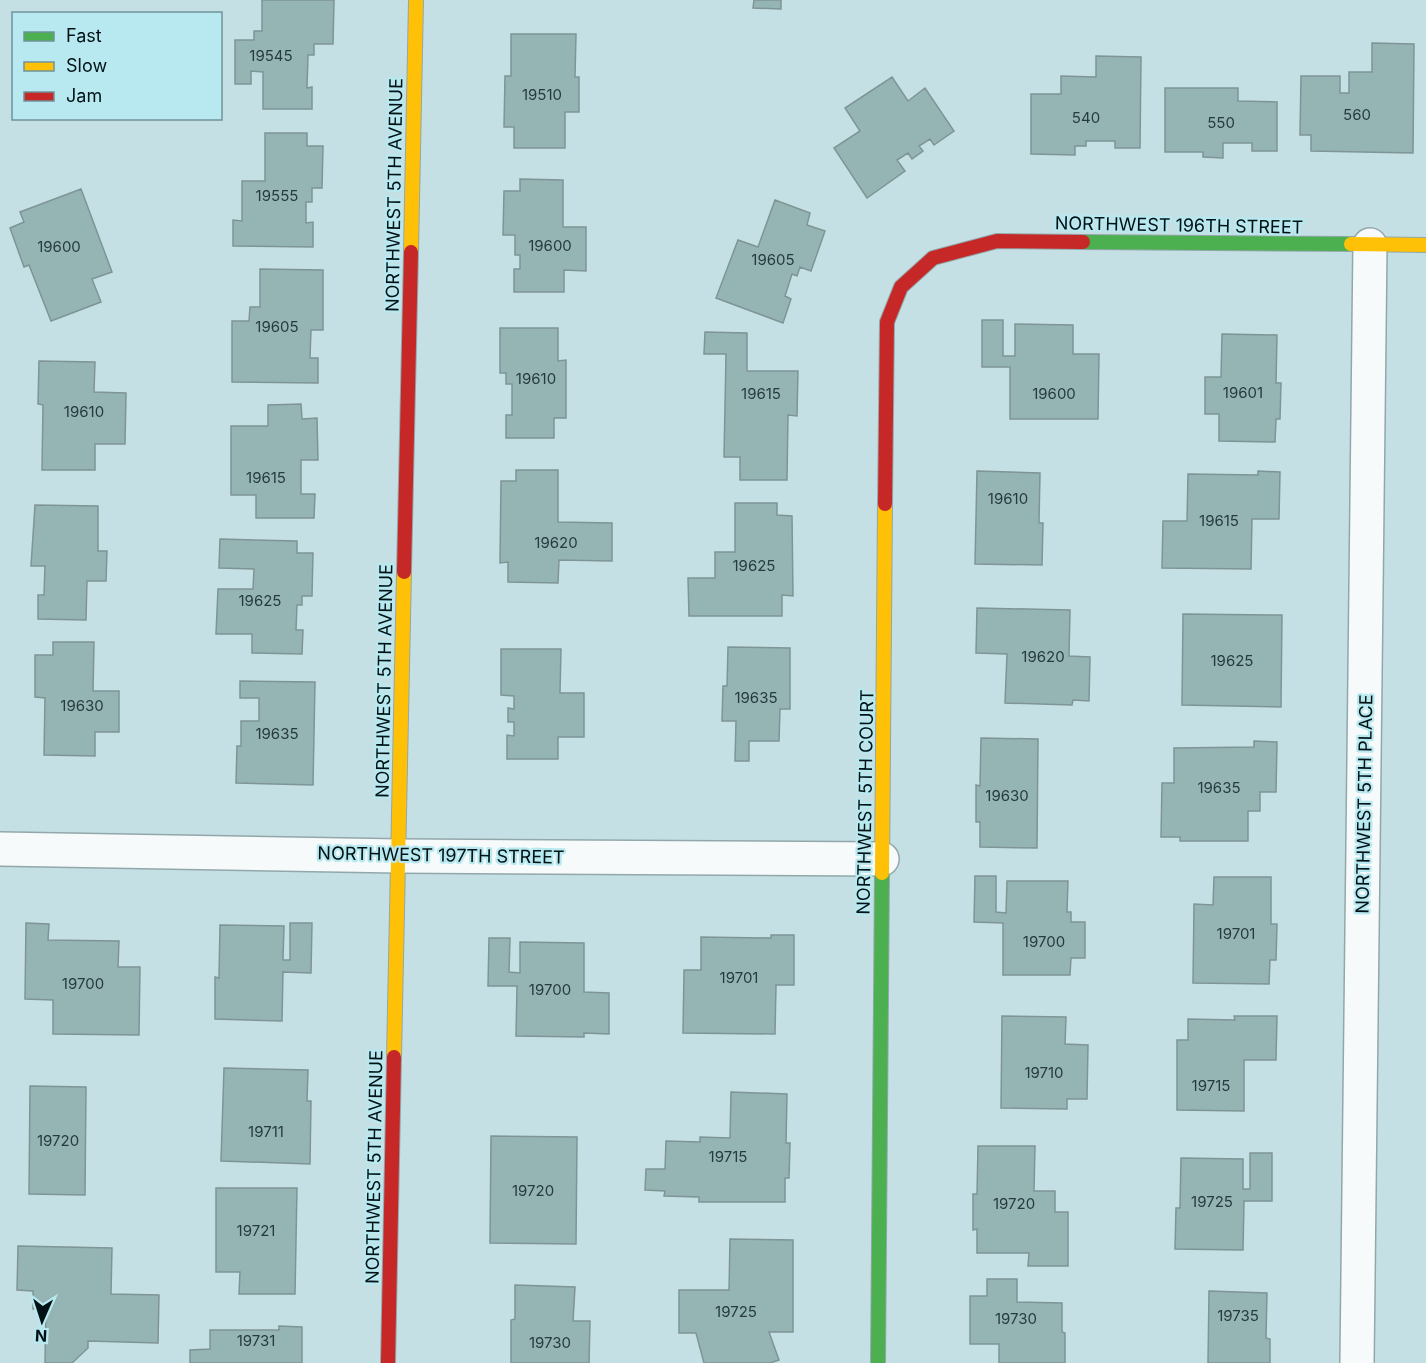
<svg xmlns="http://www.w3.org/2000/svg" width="1426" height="1363" viewBox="0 0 1426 1363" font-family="Inter,sans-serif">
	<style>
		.building { fill: #95b5b5; stroke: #7f9495; stroke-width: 1.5 }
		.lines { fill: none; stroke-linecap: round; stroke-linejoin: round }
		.street-casing { stroke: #92a7aa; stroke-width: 36 }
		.fast-casing { stroke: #92a7aa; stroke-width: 16 }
		.slow-casing { stroke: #92a7aa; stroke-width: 16 }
		.jam-casing { stroke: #92a7aa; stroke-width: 16 }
		.street { stroke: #f6fafb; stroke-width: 33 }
		.fast { stroke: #4caf50; stroke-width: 14 }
		.slow { stroke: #ffc107; stroke-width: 14 }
		.jam { stroke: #c62828; stroke-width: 14 }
		.labels { text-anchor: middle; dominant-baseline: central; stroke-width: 4.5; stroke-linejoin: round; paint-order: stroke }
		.number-label { font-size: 15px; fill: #273b3c }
		.street-label { font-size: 18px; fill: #021214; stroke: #b8e9f1 }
	</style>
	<rect width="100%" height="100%" fill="#c5e0e4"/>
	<path class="building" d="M262 0H334L333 44H314V55H308L307 88 312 87V109H263V72L251 71V84H235V40H254V31H262Z
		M754 0H781V9L753 8Z
		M511 34H576L575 77H579V112H565V148H514V127H504L505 76H511Z
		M1372 43 1414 44 1413 153 1311 151V135H1300L1301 76H1340V93H1349V72H1372Z
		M1096 56 1141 57 1140 148H1115V141H1086V146H1075V155L1031 154V94H1061V76L1096 77Z
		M892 77 908 101 925 88 954 131 934 145 930 139 919 146 923 151 912 159 908 153 897 160 905 171 867 198 834 148 860 131 845 108Z
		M1165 88H1238V101L1277 102V151H1252V143H1223V158L1203 157V152H1165Z
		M265 133H307V146H323L322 188H312V202H306V223L313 222V247L233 246V220L242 221V181H265Z
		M520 179 563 180V227H586V271L564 270V292H514V269H520V255H515V235H503L504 191H520Z
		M81 189 112 272 92 279 101 302 51 321 29 265 24 267 10 228 24 222 20 212Z
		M775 200 810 213 807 225 825 231 811 271 800 267 797 276 792 274 785 296 791 299 783 323 716 298 738 240 758 247Z
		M260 269 323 270V330H311L310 358H318V383L232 382V321H249L250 307H260Z
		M982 320H1003V356H1015V324L1073 325V354H1099L1098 419H1010V367H982Z
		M500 328H558V361L566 360V418H554V438H506V415H512V384H506V373H500Z
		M705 332 747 333V371H798L797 416 788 415 787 480H740V457H724L726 354H704Z
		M1222 334 1277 335 1276 383H1281L1280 419H1276L1275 442 1219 441V414H1205V377H1221Z
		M39 361 95 362 94 392 126 393 125 444H95V470H42L43 405 38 404Z
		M301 404 302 419 317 418 318 460H301V494H315L314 518H256V495H231V426H268V405Z
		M516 470H558V522L612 523V561L559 560 558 583 508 582V562L500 563 501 481H516Z
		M977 471 1040 473 1039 523H1043L1042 565 975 564Z
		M1258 471 1280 472 1279 519H1252L1251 569 1162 568 1163 521H1187L1188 474 1258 475Z
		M735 503H777V515L792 516 793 596 782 595V616H689L688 578H715V552H735Z
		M35 505 98 506V551H107L106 581H87L86 620 38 619V595H44L45 566H31Z
		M220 539 297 541V553H313L312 596H302V605H297L296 630H303L302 654 252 653V634H216L218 589H253L254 569 219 568Z
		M977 608 1070 610 1069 656 1090 657 1089 701 1073 700 1072 705 1005 703 1007 654 976 653Z
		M1183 614 1282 615 1281 707 1182 705Z
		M53 642H94L93 691H119V732H95V756L44 755 45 698 35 697V655H53Z
		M728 647 790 648V709H780L779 741H749V761H735L736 721H722L723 686H727Z
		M501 649H561L560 693H584V737H558V759H507V735L514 736V722H508V708L514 709V696L501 695Z
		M240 681 315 682 313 785 236 783 237 746H241V721H259V698H240Z
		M981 738 1038 739 1037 848 980 847V822H976V785L980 786Z
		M1254 741 1277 742 1276 792H1260V811H1248V841H1180V837H1161L1162 783H1174V748L1254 747Z
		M975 876H996V912L1006 913 1007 881H1068L1067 912H1071V922H1085V958H1071L1070 975H1003V923L974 922Z
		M1214 877H1271V924H1277L1276 960H1270L1269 984 1193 983 1194 904 1213 905Z
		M26 923 49 924 48 940 119 941 118 967H140L139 1035 53 1034V1000L25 999Z
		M290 923H312L311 973 283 972 282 1021 215 1019V977L219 978 220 925 284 926 283 960H290Z
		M771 935H794V985H776L775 1034 683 1033 684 970H701V937L771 938Z
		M489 938H510L509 972 520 973V942L584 943V992L609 993V1034L584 1033V1037L516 1036 517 986H488Z
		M1002 1016 1066 1017 1065 1044 1088 1045 1087 1099H1067V1109L1001 1108Z
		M1234 1016H1277L1276 1060H1244V1111L1177 1110V1040H1188V1019L1235 1020Z
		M224 1068 308 1070 307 1101H311L310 1164 221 1161Z
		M30 1086 86 1087 85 1195 29 1194Z
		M731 1092 787 1094 786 1143H790L789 1178H785V1202H699V1197L664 1196 665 1191 645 1190 646 1169H665L666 1141 700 1142V1137L730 1138Z
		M491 1136 577 1137 576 1244 490 1243Z
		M978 1146H1035L1034 1191H1055V1212H1068V1266H1028L1029 1253H977V1229L973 1230V1194H977Z
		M1250 1153H1272V1201H1244L1243 1250 1175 1249 1176 1208H1180L1181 1158 1243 1159V1189H1250Z
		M216 1188H297L295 1294H239L240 1272H216Z
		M730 1239 793 1240V1332H769L779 1360 770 1363H704L696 1333H679V1290H729Z
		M18 1246 112 1248 111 1294 159 1295 158 1343 88 1341V1348L72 1363H45L46 1309H33V1291L17 1290Z
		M987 1279H1017V1302L1062 1303V1332L1065 1333V1363H999V1344H970V1296H987Z
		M515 1285 575 1287 573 1321H590L589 1363H511V1320L515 1319Z
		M1209 1291 1267 1293 1266 1338 1270 1339V1363H1208Z
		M279 1326 302 1327V1363H190V1350L210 1349V1330H279Z"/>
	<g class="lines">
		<g class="street-casing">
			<path id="street" d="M0 849 399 856 882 859
				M1357 1363 1370 245"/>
		</g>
		<g class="fast-casing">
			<path id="fast" d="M1083 242 1351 244
				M878 1363 882 873"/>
		</g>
		<g class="slow-casing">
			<path id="slow" d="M1351 244 1426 245
				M411 252 416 0
				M882 873 885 504
				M394 1057 404 572"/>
		</g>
		<g class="jam-casing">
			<path id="jam" d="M885 504 887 322 901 287 933 258 997 241 1083 242
				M404 572 411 252
				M388 1363 394 1057"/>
		</g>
		<use href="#street" class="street"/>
		<use href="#fast" class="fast"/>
		<use href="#slow" class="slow"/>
		<use href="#jam" class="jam"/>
	</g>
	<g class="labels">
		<g class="number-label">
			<text x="271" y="55">19545</text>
			<text x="542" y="94">19510</text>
			<text x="1357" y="114">560</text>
			<text x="1086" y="117">540</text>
			<text x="1221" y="122">550</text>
			<text x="277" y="195">19555</text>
			<text x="550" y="245">19600</text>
			<text x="59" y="246">19600</text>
			<text x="773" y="259">19605</text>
			<text x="277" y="326">19605</text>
			<text x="536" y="378">19610</text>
			<text x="1243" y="392">19601</text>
			<text x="761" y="393">19615</text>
			<text x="1054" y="393">19600</text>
			<text x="84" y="411">19610</text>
			<text x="266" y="477">19615</text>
			<text x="1008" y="498">19610</text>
			<text x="1219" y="520">19615</text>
			<text x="556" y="542">19620</text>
			<text x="754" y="565">19625</text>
			<text x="260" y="600">19625</text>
			<text x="1043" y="656">19620</text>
			<text x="1232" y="660">19625</text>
			<text x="756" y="697">19635</text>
			<text x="82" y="705">19630</text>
			<text x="277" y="733">19635</text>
			<text x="1219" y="787">19635</text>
			<text x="1007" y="795">19630</text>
			<text x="1236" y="933">19701</text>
			<text x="1044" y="941">19700</text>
			<text x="739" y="977">19701</text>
			<text x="83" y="983">19700</text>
			<text x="550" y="989">19700</text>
			<text x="1044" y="1072">19710</text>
			<text x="1211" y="1085">19715</text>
			<text x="266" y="1131">19711</text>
			<text x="58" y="1140">19720</text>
			<text x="728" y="1156">19715</text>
			<text x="533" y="1190">19720</text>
			<text x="1212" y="1201">19725</text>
			<text x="1014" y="1203">19720</text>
			<text x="256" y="1230">19721</text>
			<text x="736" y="1311">19725</text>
			<text x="1238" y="1315">19735</text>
			<text x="1016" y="1318">19730</text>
			<text x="256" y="1340">19731</text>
			<text x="550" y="1342">19730</text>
		</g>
		<g class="street-label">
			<text transform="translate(394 195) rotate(-89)">NORTHWEST 5TH AVENUE</text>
			<text transform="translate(1179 225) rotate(1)">NORTHWEST 196TH STREET</text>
			<text transform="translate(384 681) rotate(-89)">NORTHWEST 5TH AVENUE</text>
			<text transform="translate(865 802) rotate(-89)">NORTHWEST 5TH COURT</text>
			<text transform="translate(1364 804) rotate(-89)">NORTHWEST 5TH PLACE</text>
			<text transform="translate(441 855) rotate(1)">NORTHWEST 197TH STREET</text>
			<text transform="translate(374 1167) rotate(-89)">NORTHWEST 5TH AVENUE</text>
		</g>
	</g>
	<rect x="12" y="12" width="210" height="108" fill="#b8e9f1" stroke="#6f9399" stroke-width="1.5"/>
	<rect x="24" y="32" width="30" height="9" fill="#4caf50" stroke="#6f9399" stroke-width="1.5"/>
	<text x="66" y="42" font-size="18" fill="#021214">Fast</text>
	<rect x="24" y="62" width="30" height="9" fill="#ffc107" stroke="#6f9399" stroke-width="1.5"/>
	<text x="66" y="72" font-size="18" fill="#021214">Slow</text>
	<rect x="24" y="92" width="30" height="9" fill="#c62828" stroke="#6f9399" stroke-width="1.5"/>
	<text x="66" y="102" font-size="18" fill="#021214">Jam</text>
	<g transform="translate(42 1321) rotate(183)" stroke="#b8e9f1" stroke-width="4.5" paint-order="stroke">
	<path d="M0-4.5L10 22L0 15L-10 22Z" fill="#021214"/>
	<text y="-9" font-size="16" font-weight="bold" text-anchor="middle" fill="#021214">N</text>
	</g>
</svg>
